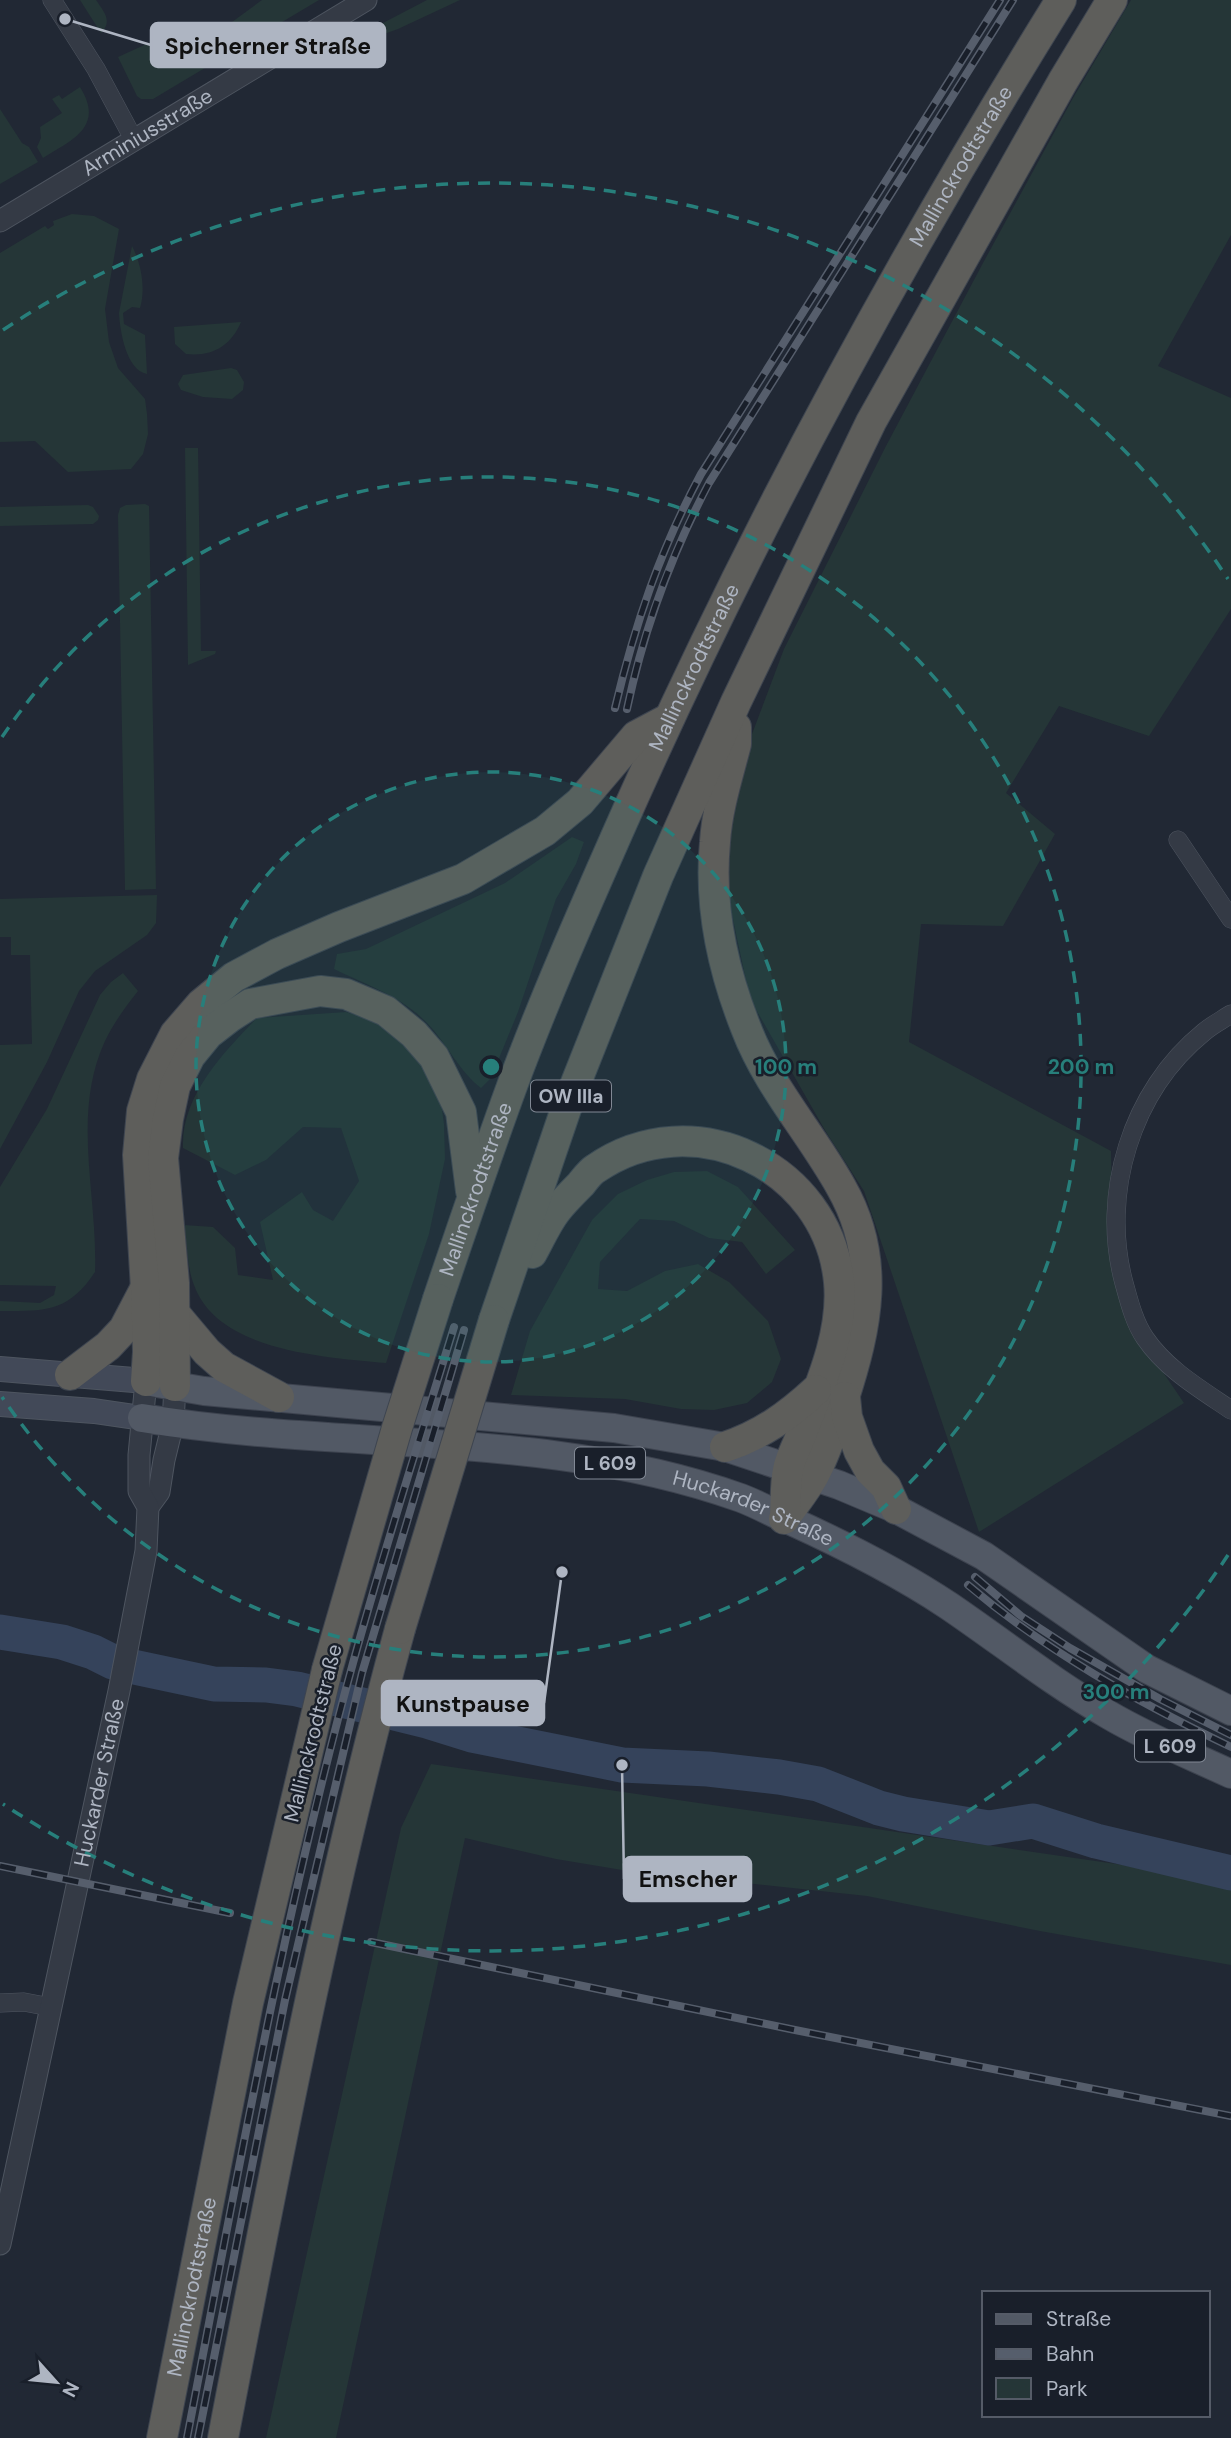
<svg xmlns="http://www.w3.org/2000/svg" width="1231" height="2438" viewBox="0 0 1231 2438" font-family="'DM Sans',sans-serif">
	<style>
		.green { fill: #253637 }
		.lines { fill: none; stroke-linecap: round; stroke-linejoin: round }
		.river { stroke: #35435b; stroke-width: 35 }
		.minor-casing { stroke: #4e5560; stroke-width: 19 }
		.tertiary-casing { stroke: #4e5560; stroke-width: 23 }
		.secondary-casing { stroke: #4e5560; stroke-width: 26 }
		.primary-casing { stroke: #3d434f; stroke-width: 30 }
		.trunk-casing { stroke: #3e4550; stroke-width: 32 }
		.minor { stroke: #343a45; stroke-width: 18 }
		.tertiary { stroke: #343a45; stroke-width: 21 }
		.secondary { stroke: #424958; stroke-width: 24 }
		.primary { stroke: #525965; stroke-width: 28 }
		.trunk { stroke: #5e5e5b; stroke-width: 30 }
		.rail-casing { stroke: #565e6c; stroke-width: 8 }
		.rail { stroke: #191f2a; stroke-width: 5; stroke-dasharray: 16; stroke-linecap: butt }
		.trunk-bridge-casing { stroke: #3e4550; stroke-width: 32; stroke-linecap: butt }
		.trunk-bridge { stroke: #5e5e5b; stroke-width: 30 }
		.ring { fill: none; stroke: #277f7b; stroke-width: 3.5; stroke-dasharray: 12 9 }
		.labels { text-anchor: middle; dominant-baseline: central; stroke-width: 5; stroke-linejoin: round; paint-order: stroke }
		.shield { fill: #191f2a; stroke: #818894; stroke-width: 2 }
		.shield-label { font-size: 19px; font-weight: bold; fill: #aeb5c2 }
		.street-label { font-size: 21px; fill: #aeb5c2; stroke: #191f2a }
		.centre { fill: #277f7b; stroke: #191f2a; stroke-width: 3.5 }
		.ring-label { font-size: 21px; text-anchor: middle; font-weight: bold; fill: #277f7b; stroke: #191f2a; stroke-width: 5; stroke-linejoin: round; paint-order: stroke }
		.leader { fill: none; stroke: #aeb5c2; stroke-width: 2.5 }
		.callout-dot { fill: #aeb5c2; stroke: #191f2a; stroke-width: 2.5 }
		.callout { fill: #aeb5c2; stroke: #aeb5c2; stroke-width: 2.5 }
		.callout-label { font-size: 23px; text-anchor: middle; font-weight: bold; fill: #111 }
	</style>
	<rect width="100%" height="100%" fill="#212834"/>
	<path class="green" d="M80 0H96C104 12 113 21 101 33Z
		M262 0H319L153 99H141L137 96 118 57 160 38 232 22Z
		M427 0H460L398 29 314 59Z
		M1131 0H1231V235L1158 366 1231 398V609L1149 736 1059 706 1006 793 1055 834 1003 926 921 924 909 1042 1111 1151 1113 1254 1137 1334 1184 1403 979 1532 864 1191 826 1132 750 999 721 863 749 742 784 649 886 446 983 263 1073 98Z
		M80 87C105 127 72 140 43 158L37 147 41 138 40 127 62 113 52 99 59 95 62 99Z
		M0 109 22 143 29 147 38 162 0 184Z
		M72 214 94 216 119 229 105 309 109 342 118 368 145 399 147 414 148 434 143 454 131 469 68 472 35 441 0 442V253L45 226 48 229 54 225 53 221Z
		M132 246C141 263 146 288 140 308L132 307 123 313 124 324 145 335 147 374C126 370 120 331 119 313Z
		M241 322C231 346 212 357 186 354L175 344 174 327Z
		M231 368 237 370 244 382 243 390 232 399 203 397 181 390 178 384 183 375Z
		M185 448H198L201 651H216L215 654 188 665Z
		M145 504 149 506 156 889 125 890 118 515 120 508 126 505Z
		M88 505 93 507 99 516 98 520 93 524 0 526V507Z
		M572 837 584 842 576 864 556 899 518 1012 491 1078 481 1088C459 1071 447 1044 428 1024 403 997 367 985 334 969L337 954 366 949 505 883Z
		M157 895 156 923 147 935 95 971 79 991 47 1062 0 1149V1045L32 1044 30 955H11V937H0V899Z
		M123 973 138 991C126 1006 113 1024 105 1041 71 1115 98 1195 95 1272 68 1313 44 1311 0 1311V1301L40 1303 54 1295 56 1286 0 1285V1187L47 1109 100 995 111 982Z
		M346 1012 370 1019 392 1030 434 1077 440 1095 444 1124 445 1159 429 1234 386 1363C326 1357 218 1352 194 1285 187 1267 187 1244 184 1225L213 1227 235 1248 238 1275 273 1280 260 1222 302 1192 313 1210 333 1221 359 1181 341 1128 303 1127 266 1160 235 1175 183 1148C181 1096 223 1053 257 1018Z
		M707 1171 738 1187 795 1250 766 1274 742 1242 709 1238 674 1221 640 1219 600 1262 598 1289 627 1291 665 1271 698 1264 729 1282 768 1321 781 1359 772 1382 747 1403 714 1410 681 1409 625 1399 511 1395 530 1331 592 1220 618 1194 647 1180 674 1172Z
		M431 1764 1123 1865 1231 1887V1965L1040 1931 867 1896 622 1870 556 1859 465 1838 336 2438H266L401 1828Z"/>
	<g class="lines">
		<path class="river" d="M0 1632 62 1642 93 1652 113 1662 129 1666 214 1684 266 1685 297 1689 427 1721 472 1735 622 1765 708 1769 779 1777 818 1784 879 1808 903 1814 989 1828 1033 1821 1096 1841 1231 1873"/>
		<g class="minor-casing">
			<path id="minor" d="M52 0 96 69 134 140
				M1178 840 1231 919
				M1231 1014C1222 1020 1212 1025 1204 1032 1131 1091 1100 1194 1124 1283 1129 1301 1134 1322 1145 1338 1166 1369 1200 1389 1231 1410
				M0 2003 24 2002 50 2007"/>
		</g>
		<g class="tertiary-casing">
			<g id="tertiary">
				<path id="s1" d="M0 221 366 0"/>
				<path d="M148 1507 159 1492 164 1460 173 1423 175 1386"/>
				<path id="s2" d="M0 2244 119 1691 146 1551 148 1507 139 1491V1455L146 1381"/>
			</g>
		</g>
		<g class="secondary-casing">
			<path id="secondary" d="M0 1369 146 1381
				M0 1404 94 1411 142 1418"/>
		</g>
		<g class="primary-casing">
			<g id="primary">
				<path d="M151 1382 204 1391 614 1428 725 1447 839 1485 896 1509 984 1556 1147 1669 1231 1711"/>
				<path id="s3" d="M142 1418C341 1451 549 1429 741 1498 757 1504 773 1513 789 1520 844 1545 898 1572 949 1606 1002 1642 1053 1683 1109 1715 1148 1738 1190 1755 1231 1774"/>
			</g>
		</g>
		<g class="trunk-casing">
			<g id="trunk">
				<path d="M736 727V744C728 775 717 809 715 842 709 905 723 970 746 1028 768 1086 811 1133 841 1187 882 1259 867 1327 843 1401 834 1426 827 1451 814 1475 806 1490 794 1504 784 1519"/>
				<path d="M532 1253C540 1239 546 1224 556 1211 563 1202 572 1193 581 1184 585 1179 590 1172 595 1169 692 1101 828 1166 839 1282 844 1334 819 1388 801 1435 797 1447 790 1458 788 1470 785 1485 786 1502 785 1518"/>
				<path id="s4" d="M438 1299C462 1228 486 1157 512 1086 544 1000 581 916 618 832 745 544 895 267 1061 0"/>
				<path d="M175 1314 207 1352 224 1367 279 1397"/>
				<path d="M494 1320 568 1103 658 876 736 702 871 422 1063 81 1112 0"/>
				<path d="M70 1375 108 1346 124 1329 145 1289"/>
				<path d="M146 1381 148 1352 146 1289 138 1155 142 1111 152 1079 175 1034 201 1004 234 977 277 954 339 927 463 879 545 831 580 802 636 736 668 719"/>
				<path d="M175 1386 174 1283 163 1158 168 1119 175 1086 190 1056 208 1034 230 1017 250 1004 320 991 346 994 386 1011 414 1034 434 1057 461 1112 471 1191"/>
				<path d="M845 1397 847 1417 859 1451 870 1471 886 1487 896 1509"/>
				<path d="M725 1447C761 1435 788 1416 816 1390"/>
				<path id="s5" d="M162 2438 248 2003 327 1670"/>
				<path d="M223 2438C275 2167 327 1896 400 1629"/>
			</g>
		</g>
		<use href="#minor" class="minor"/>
		<use href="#tertiary" class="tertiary"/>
		<use href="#secondary" class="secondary"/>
		<use href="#primary" class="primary"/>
		<use href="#trunk" class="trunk"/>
		<g class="rail-casing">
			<path id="rail" d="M615 708C635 624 660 550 701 474L1000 0
				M627 709C644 628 670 557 709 483L1013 0
				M975 1577 1021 1616 1070 1648 1160 1699 1231 1735
				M968 1585C1047 1652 1138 1702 1231 1747
				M0 1866 230 1913
				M371 1942 795 2030 1231 2116
				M187 2438C237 2179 283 1917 353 1663 384 1550 420 1438 454 1327
				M198 2438 285 2000 362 1673 464 1330"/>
		</g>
		<use href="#rail" class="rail"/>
		<g class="trunk-bridge-casing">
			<path id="trunk-bridge" d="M400 1629 494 1320
				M327 1670 397 1428 438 1299"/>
		</g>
		<use href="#trunk-bridge" class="trunk-bridge"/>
	</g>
	<circle cx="491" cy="1067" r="295" fill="#277f7b" fill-opacity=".12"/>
	<g class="ring">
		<circle cx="491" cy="1067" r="295"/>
		<path d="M2 737A590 590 0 1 1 2 1397"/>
		<path d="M1228 1555A884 884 0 0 1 3 1804M3 330A884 884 0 0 1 1228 579"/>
	</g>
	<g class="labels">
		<g class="shield">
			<rect x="531" y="1080.5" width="80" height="31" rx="5"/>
			<rect x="575" y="1447.5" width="70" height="31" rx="5"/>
			<rect x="1135" y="1730.5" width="70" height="31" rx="5"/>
		</g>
		<g class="shield-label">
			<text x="571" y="1096">OW IIIa</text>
			<text x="610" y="1463">L 609</text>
			<text x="1170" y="1746">L 609</text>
		</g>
		<g class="street-label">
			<text stroke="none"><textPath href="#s1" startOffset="172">Arminiusstraße</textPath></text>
			<text stroke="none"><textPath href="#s4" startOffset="1250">Mallinckrodtstraße</textPath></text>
			<text stroke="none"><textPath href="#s4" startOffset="682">Mallinckrodtstraße</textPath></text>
			<text stroke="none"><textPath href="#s4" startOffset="116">Mallinckrodtstraße</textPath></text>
			<text stroke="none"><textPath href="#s3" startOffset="621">Huckarder Straße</textPath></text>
			<text transform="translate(313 1733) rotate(-76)">Mallinckrodtstraße</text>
			<text stroke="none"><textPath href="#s2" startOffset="472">Huckarder Straße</textPath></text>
			<text stroke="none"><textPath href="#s5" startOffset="154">Mallinckrodtstraße</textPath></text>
		</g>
	</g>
	<circle cx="491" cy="1067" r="10" class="centre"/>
	<g class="ring-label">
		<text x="786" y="1074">100 m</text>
		<text x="1081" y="1074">200 m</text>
		<text x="1116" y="1699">300 m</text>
	</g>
	<path class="leader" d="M65 19L151 45M562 1572L544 1703M622 1765L624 1879"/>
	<g class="callout-dot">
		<circle cx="65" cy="19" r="7"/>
		<circle cx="562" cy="1572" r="7"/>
		<circle cx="622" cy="1765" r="7"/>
	</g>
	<g class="callout">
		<rect x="151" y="23" width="234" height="44" rx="7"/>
		<rect x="382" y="1681" width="162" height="44" rx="7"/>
		<rect x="624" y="1857" width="127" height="44" rx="7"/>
	</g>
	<g class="callout-label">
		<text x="268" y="54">Spicherner Straße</text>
		<text x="463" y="1712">Kunstpause</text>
		<text x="688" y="1887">Emscher</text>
	</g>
	<rect x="982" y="2291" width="228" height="126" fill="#191f2a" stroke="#555b67" stroke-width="2"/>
	<rect x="996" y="2314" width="35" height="10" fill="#525965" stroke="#555b67" stroke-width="2"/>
	<text x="1046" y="2326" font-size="21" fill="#aeb5c2">Straße</text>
	<rect x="996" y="2349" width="35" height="10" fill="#565e6c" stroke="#555b67" stroke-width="2"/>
	<text x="1046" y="2361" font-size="21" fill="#aeb5c2">Bahn</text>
	<rect x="996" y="2378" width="35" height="21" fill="#253637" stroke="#555b67" stroke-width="2"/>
	<text x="1046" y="2396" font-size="21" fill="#aeb5c2">Park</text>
	<g transform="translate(56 2382) rotate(117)" stroke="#191f2a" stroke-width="5" paint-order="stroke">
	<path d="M0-5L12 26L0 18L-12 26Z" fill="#aeb5c2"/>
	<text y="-10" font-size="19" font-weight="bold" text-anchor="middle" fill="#aeb5c2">N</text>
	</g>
</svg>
